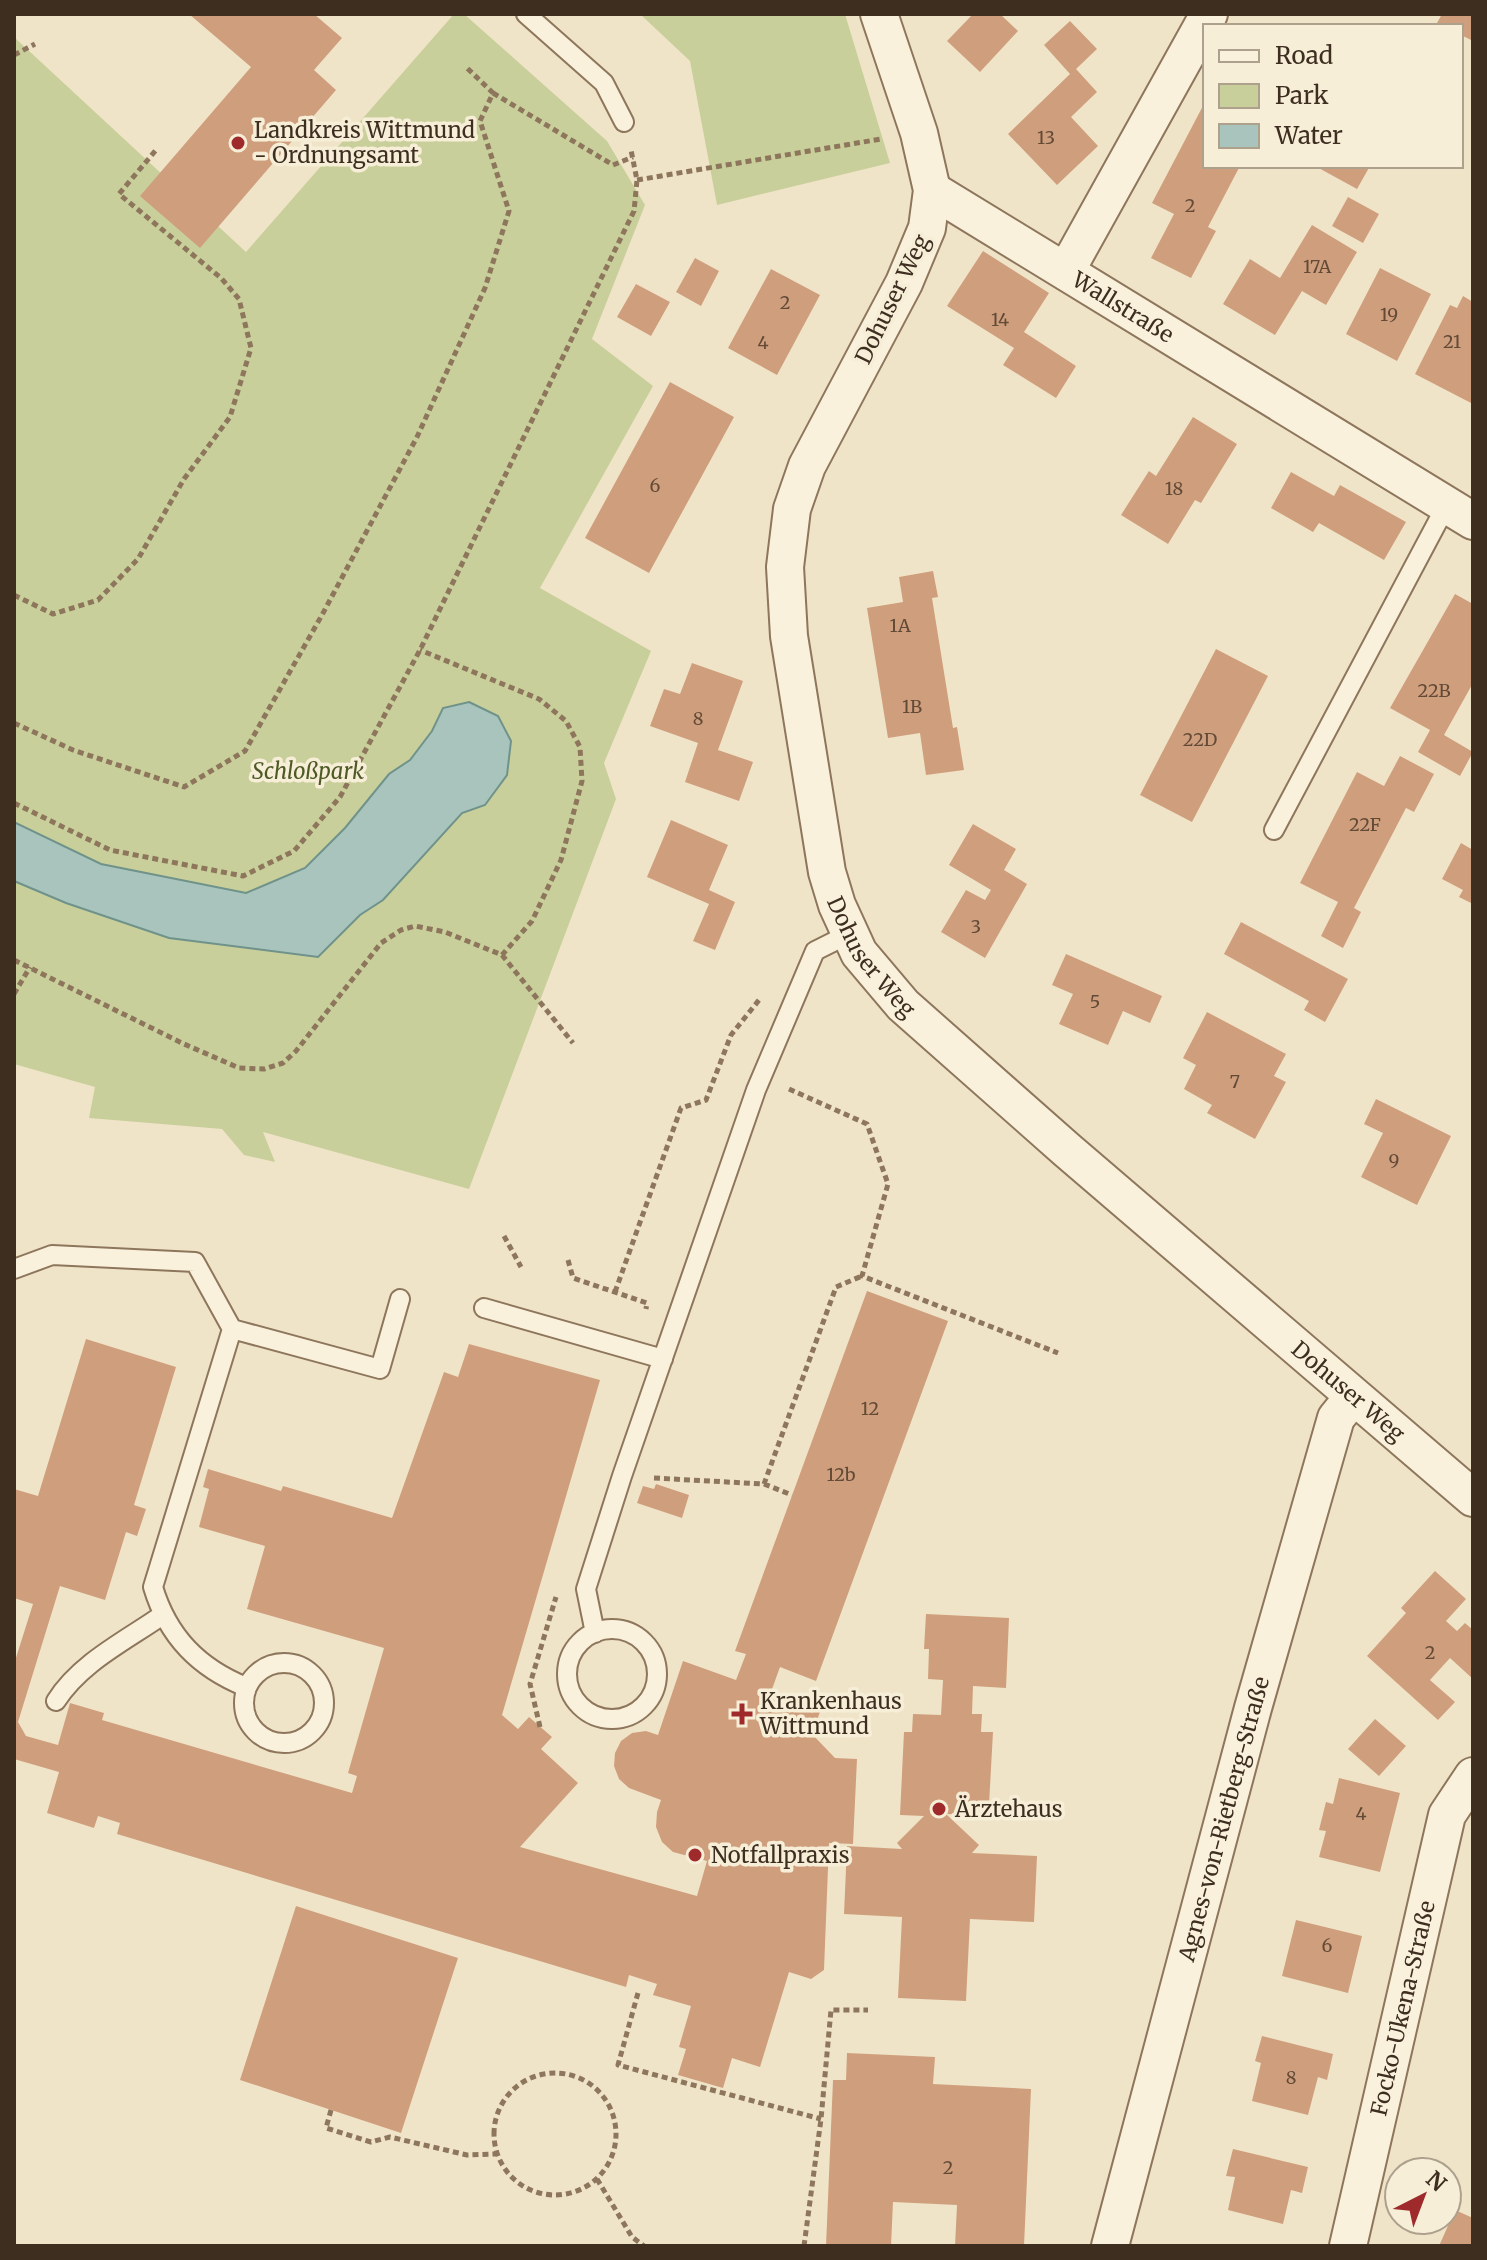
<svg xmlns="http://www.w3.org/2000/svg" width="1487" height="2260" viewBox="0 0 1487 2260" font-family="Merriweather,serif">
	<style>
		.green { fill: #c9cf9b }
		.water { fill: #a9c4bc; stroke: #6f938a; stroke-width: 2 }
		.building { fill: #cf9f7d }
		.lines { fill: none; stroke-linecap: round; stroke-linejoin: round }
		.lane-casing { stroke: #8d765c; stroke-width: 22 }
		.street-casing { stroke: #8d765c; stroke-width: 40 }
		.path { stroke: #8d765c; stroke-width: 5; stroke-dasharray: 6 4; stroke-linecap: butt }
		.lane { stroke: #faf1dc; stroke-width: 18 }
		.street { stroke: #faf1dc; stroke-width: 36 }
		.poi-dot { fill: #9e2a2b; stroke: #f7eed8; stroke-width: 3 }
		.labels { text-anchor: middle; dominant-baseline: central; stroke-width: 7; stroke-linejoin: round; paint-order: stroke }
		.number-label { font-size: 18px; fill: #624a37 }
		.poi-label { font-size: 22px; fill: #3d2e20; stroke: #f7eed8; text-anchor: start }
		.street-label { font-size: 22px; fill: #3d2e20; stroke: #f7eed8 }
		.park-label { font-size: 22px; font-style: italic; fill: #4d5a26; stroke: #f7eed8 }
	</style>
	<rect width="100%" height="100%" fill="#f0e4c8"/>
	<path class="green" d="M454 14H464L607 141 645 205 592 339 653 386 540 588 651 651 604 763 616 799 469 1189 263 1132 275 1162 244 1155 222 1129 89 1118 95 1087 14 1064V37L246 252Z
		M640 14H845L890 163 717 205 690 61Z"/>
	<path class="water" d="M469 702 498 716 511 741 507 775 485 805 462 813 383 900 360 915 318 957 169 938 66 903 14 881V822L101 864 246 893 305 868 345 828 389 774 410 760 432 731 443 708Z"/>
	<path class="building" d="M189 14H314L342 38 314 70 336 90 200 248 140 196 251 67Z
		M973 14H1000L1018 31 980 72 947 41Z
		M1442 14H1473V41L1461 35V26H1443L1437 23Z
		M1070 21 1097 49 1076 69 1097 92 1071 117 1098 146 1057 185 1008 134 1070 74 1044 45Z
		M1205 102V166H1240L1208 227 1216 231 1191 278 1151 258 1174 214 1152 203Z
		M1315 166H1370L1357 189Z
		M1348 197 1379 214 1363 243 1332 226Z
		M1312 225 1357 252 1326 305 1302 291 1275 335 1223 304 1250 259 1280 278Z
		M983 251 1049 293 1024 332 1076 366 1056 398 1003 365 1014 348 947 306Z
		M695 258 719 271 701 306 676 292Z
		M1380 268 1431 294 1397 361 1346 334Z
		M771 269 820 295 777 375 728 348Z
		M636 284 670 302 651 336 617 317Z
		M1463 296 1473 302V404L1415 374 1450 305 1457 308Z
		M670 382 734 417 649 573 585 538Z
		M1193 417 1237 444 1201 503 1195 500 1168 544 1121 515 1149 471 1156 476Z
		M1291 472 1334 496 1340 485 1406 522 1384 560 1319 523 1313 532 1271 508Z
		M933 571 938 597 932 598 953 728 957 727 964 770 926 775 920 733 888 738 867 608 903 602 899 577Z
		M1455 594 1473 604V683L1444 735 1473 752 1460 776 1418 752 1430 730 1390 708Z
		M1216 649 1268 676 1192 822 1140 795Z
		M692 663 743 681 718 750 753 762 739 801 685 782 698 743 650 726 664 689 680 694Z
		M1400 756 1434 774 1414 812 1406 808 1354 908 1361 912 1343 948 1321 936 1338 902 1300 883 1357 772 1384 786Z
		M671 820 728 845 709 890 735 902 715 950 693 941 709 904 647 877Z
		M973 824 1016 849 1004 870 1027 884 985 958 941 932 966 890 985 900 991 890 949 865Z
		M1461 843 1473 850V904L1459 897 1463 890 1442 879Z
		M1241 922 1348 979 1325 1022 1304 1010 1309 1001 1224 954Z
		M1066 954 1162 996 1150 1023 1123 1011 1108 1045 1059 1024 1073 994 1052 985Z
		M1207 1012 1286 1054 1274 1076 1286 1082 1255 1139 1207 1113 1212 1105 1184 1089 1196 1065 1183 1058Z
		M1376 1099 1451 1136 1417 1205 1361 1177 1383 1133 1364 1124Z
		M867 1291 948 1321 816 1681 780 1667 771 1692 821 1709 812 1734 835 1758 857 1759 853 1844 829 1843 824 1970 811 1979 789 1972 760 2067 732 2058 723 2088 678 2075 686 2049 679 2047 691 2006 653 1995 657 1984 629 1975 626 1987 117 1834 120 1823 98 1816 94 1828 47 1813 59 1772 14 1759V1664L33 1604 14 1598V1489L38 1496 86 1339 176 1367 134 1505 146 1509 137 1536 126 1532 105 1600 60 1586 18 1722 26 1736 58 1745 70 1703 104 1713 102 1720 352 1793 357 1776 348 1773 384 1648 247 1609 265 1546 199 1527 209 1489 203 1487 208 1469 281 1491 283 1486 392 1518 444 1372 458 1377 469 1344 600 1380 502 1715 518 1729 529 1717 552 1737 541 1749 578 1783 520 1847 697 1896 707 1861 673 1852 662 1842 656 1827 657 1812 661 1800 629 1788 619 1779 614 1766 615 1753 621 1741 632 1733 646 1731 658 1735 683 1661 736 1680 746 1654 735 1651Z
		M656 1484 689 1495 682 1518 637 1503 643 1486 654 1489Z
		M1435 1571 1466 1599 1446 1621 1457 1631 1465 1623 1473 1630V1679L1450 1658 1430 1680 1455 1702 1438 1720 1367 1656 1406 1613 1401 1608Z
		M926 1614 1009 1618 1006 1688 973 1686 972 1714H982L981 1732H993L989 1805H978L977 1815 946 1814 979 1845 972 1853 1037 1856 1034 1922 970 1919 966 2001 898 1998 902 1917 844 1914 847 1846 902 1849 897 1843 924 1816 900 1815 904 1732H912L913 1714 941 1715 943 1680 928 1679 929 1649H924Z
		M1375 1719 1406 1746 1379 1776 1348 1749Z
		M1339 1778 1400 1793 1380 1872 1319 1857 1326 1831 1319 1830 1326 1802 1333 1804Z
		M296 1906 458 1958 401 2133 240 2080Z
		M1296 1920 1362 1936 1348 1993 1282 1976Z
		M1262 2036 1333 2054 1327 2080 1318 2077 1308 2115 1252 2101 1261 2063 1255 2061Z
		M847 2053 935 2057 933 2084 1031 2089 1024 2246H955L957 2205 893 2202 891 2246H826L833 2080H846Z
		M1233 2149 1308 2167 1302 2193 1291 2190 1283 2224 1228 2210 1235 2177 1226 2176Z
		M1455 2210 1473 2218V2246H1439Z"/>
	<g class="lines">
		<g class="lane-casing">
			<path id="lane" d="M526 14 604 83 624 122
				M1274 830 1446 506
				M14 1269 52 1255 195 1262 232 1329 153 1587C168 1637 199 1668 246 1687
				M484 1308 663 1359
				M232 1329 380 1369 400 1299
				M567 1674a45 45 0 1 1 90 0a45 45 0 1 1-90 0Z
				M595 1633 586 1589 622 1476 756 1090 815 951 849 934
				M244 1703a40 40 0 1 1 80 0a40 40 0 1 1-80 0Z
				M56 1701C80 1663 125 1641 161 1616"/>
		</g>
		<g class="street-casing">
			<g id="street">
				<path id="s1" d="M879 14 919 133 932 190 927 228 904 283 807 466 792 509 785 567 789 636 827 872 837 905 859 953 903 1005 1067 1150 1473 1498"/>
				<path id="s2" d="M932 190 1473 521"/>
				<path d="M1066 271 1209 14"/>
				<path id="s3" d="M1110 2246 1253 1708 1336 1418 1353 1397"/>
				<path id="s4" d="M1348 2246 1447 1815 1473 1776"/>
			</g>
		</g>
		<path class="path" d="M14 55 35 44
			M493 93 613 165 633 157
			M637 180 881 139
			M14 595 53 614 98 600 138 559 184 479 230 417 251 348 239 299 221 278 119 194 156 150
			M14 723 73 750 184 787 245 751 322 615 417 437 485 288 509 211 480 121 493 93 465 66
			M14 803 110 850 243 876 294 851 340 797 420 650 634 211 637 180 631 150
			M502 955 573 1043
			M14 960 184 1044 239 1068 264 1069 283 1063 296 1051 381 943 401 930 415 926 445 932 502 955 532 921 561 860 582 781 580 747 566 721 539 699 420 650
			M14 994 30 967
			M789 1089 867 1124 888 1184 862 1276 1058 1353
			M504 1236 521 1267
			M568 1260 573 1278 647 1303 646 1309
			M615 1292 681 1108 706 1100 731 1035 759 1000
			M654 1478 764 1484 836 1287 862 1276
			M764 1484 792 1495
			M540 1727 530 1684 556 1597
			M638 1993 618 2065 821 2119
			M494 2134a61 61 0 1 1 122 0a61 61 0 1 1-122 0Z
			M331 2110 326 2128 371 2142 390 2137 467 2155 496 2154
			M597 2179 632 2237 644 2246
			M804 2246 821 2119 831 2010H868"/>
		<use href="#lane" class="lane"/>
		<use href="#street" class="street"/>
	</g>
	<g class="poi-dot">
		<circle cx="238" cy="143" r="8"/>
		<path d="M738 1702h8v8h8v8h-8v8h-8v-8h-8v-8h8z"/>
		<circle cx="939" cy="1809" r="8"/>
		<circle cx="695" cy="1855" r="8"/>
	</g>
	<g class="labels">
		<g class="number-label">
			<text x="1046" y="137">13</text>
			<text x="1190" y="205">2</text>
			<text x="1317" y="266">17A</text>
			<text x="785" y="302">2</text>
			<text x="1389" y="314">19</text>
			<text x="1000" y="319">14</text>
			<text x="1452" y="341">21</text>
			<text x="763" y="342">4</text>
			<text x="655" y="485">6</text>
			<text x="1174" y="488">18</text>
			<text x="900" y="625">1A</text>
			<text x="1434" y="690">22B</text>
			<text x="912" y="706">1B</text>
			<text x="698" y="718">8</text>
			<text x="1200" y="739">22D</text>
			<text x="1365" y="824">22F</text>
			<text x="976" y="926">3</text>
			<text x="1095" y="1001">5</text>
			<text x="1235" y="1081">7</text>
			<text x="1394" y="1160">9</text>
			<text x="870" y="1408">12</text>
			<text x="841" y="1474">12b</text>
			<text x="1430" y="1652">2</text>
			<text x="1361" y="1813">4</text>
			<text x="1327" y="1945">6</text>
			<text x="1291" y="2077">8</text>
			<text x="948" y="2167">2</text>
		</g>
		<g class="poi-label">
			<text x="254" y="130">Landkreis Wittmund<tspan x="254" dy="25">- Ordnungsamt</tspan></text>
			<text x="760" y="1701">Krankenhaus<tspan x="760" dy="25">Wittmund</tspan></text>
			<text x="955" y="1809">Ärztehaus</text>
			<text x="711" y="1855">Notfallpraxis</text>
		</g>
		<g class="street-label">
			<text transform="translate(892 299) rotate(-64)">Dohuser Weg</text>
			<text stroke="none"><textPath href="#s2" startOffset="224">Wallstraße</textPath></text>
			<text stroke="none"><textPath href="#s1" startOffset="998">Dohuser Weg</textPath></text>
			<text stroke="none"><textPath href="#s1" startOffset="1646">Dohuser Weg</textPath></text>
			<text stroke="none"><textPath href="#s3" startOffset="442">Agnes-von-Rietberg-Straße</textPath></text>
			<text stroke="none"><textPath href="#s4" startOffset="244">Focko-Ukena-Straße</textPath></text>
		</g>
		<g class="park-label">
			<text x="308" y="771">Schloßpark</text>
		</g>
	</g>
	<rect width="1487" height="2260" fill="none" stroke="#3d2e20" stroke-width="32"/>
	<rect x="1203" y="24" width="260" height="144" fill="#f7eed8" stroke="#ada18e" stroke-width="2"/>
	<rect x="1219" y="50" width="40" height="12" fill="#faf1dc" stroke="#ada18e" stroke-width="2"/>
	<text x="1275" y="64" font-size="24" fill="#3d2e20">Road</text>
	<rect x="1219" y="84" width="40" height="24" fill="#c9cf9b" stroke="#ada18e" stroke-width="2"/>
	<text x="1275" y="104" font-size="24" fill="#3d2e20">Park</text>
	<rect x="1219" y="124" width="40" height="24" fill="#a9c4bc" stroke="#ada18e" stroke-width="2"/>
	<text x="1275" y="144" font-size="24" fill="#3d2e20">Water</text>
	<g transform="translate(1423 2196) rotate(42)"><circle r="38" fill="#f7eed8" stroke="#ada18e" stroke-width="2"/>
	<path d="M0-6L14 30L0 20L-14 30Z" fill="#9e2a2b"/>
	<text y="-12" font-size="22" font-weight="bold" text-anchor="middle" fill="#3d2e20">N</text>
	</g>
</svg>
